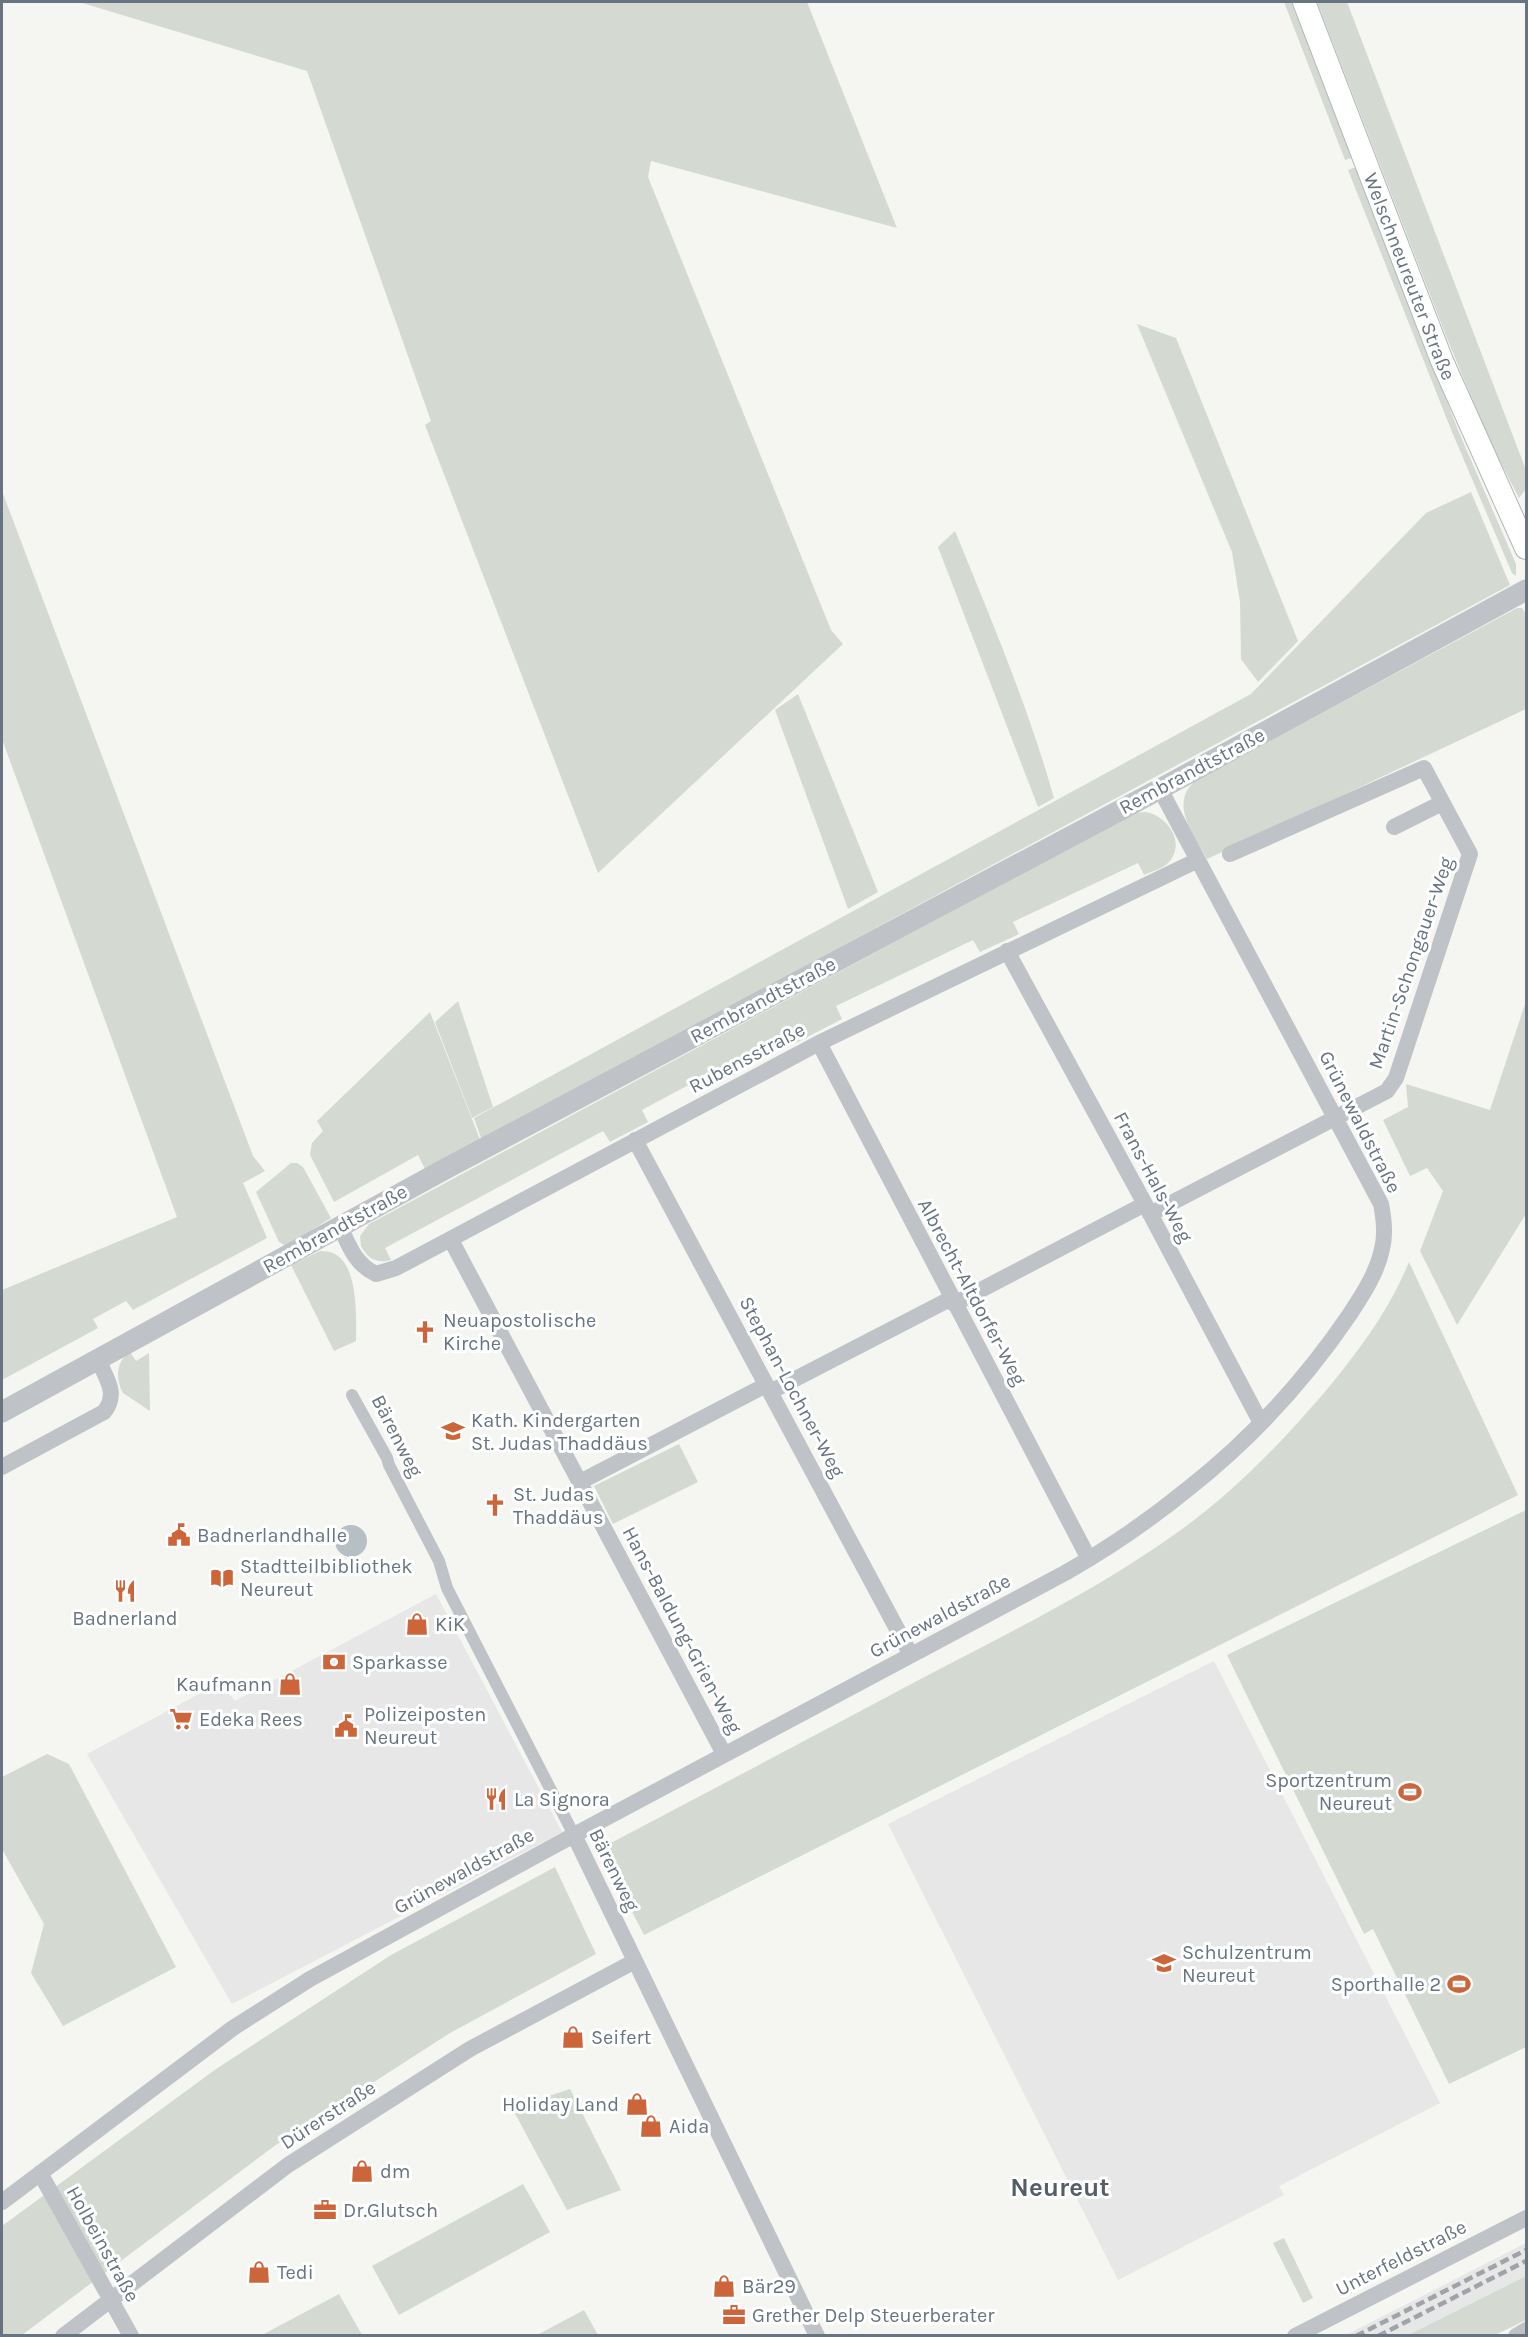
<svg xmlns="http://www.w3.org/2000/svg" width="1528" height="2337" viewBox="0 0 1528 2337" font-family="Karla,sans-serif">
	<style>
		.built { fill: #e6e7e6 }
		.green { fill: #d4dad2 }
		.water { fill: #b6c0c4 }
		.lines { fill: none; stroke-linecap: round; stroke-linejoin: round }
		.secondary-casing { stroke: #b2b6ba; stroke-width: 24 }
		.pedestrian { stroke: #bfc2c6; stroke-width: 12 }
		.minor { stroke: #bfc2c6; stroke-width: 16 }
		.tertiary { stroke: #bfc2c6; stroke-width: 21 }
		.secondary { stroke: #fff; stroke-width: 22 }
		.rail { stroke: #9fa4a9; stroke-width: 4.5; stroke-dasharray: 9 4.5; stroke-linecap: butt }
		.labels { text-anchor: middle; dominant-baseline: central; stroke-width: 6; stroke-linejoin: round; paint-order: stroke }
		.street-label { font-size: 20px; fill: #687480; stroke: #fff }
		.poi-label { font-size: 20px; fill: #687480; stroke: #fff; text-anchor: start }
		.district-label { font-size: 26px; font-weight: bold; fill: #555d66; stroke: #fff }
	</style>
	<rect width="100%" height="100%" fill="#f5f5f2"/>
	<path class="built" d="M436 1594 562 1832 232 2004 87 1754 214 1686 231 1696 235 1701Z
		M1214 1661 1440 2103 1279 2186 1284 2195 1118 2280 888 1824Z
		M1526 2243V2276L1408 2335 1344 2336Z"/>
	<path class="green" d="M79 2H807L897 228 651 161 648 177 831 630 843 644 598 873 425 425 431 421 307 71Z
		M1284 2H1292L1352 158 1345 160Z
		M1317 2H1347L1526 470V489L1519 498 1491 444 1448 341Z
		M1356 167 1458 430 1516 564V576L1512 573 1452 432 1348 170Z
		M1137 324 1176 338 1298 641 1258 682 1241 659 1240 602 1232 552Z
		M2 491 253 1156 265 1171 243 1183 267 1238 133 1310 126 1301 93 1319 98 1328 2 1380V1290L177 1217 2 739Z
		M1471 492 1510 585 482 1141 474 1118 1251 694 1426 513Z
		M955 531C991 619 1028 706 1054 798L1038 807 938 547Z
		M1517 608H1522L1526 614V709L1207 859C1195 836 1169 805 1194 782Z
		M798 694 878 892 848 909 775 710Z
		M1146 812C1168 816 1186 843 1169 862 1162 869 1153 871 1144 875L1138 863 1013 922 1019 934 980 952 973 940 836 1006 842 1019 794 1044 787 1032 642 1110 648 1122 610 1142 603 1131 385 1248 391 1260C377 1264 368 1259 361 1246L360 1236 369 1224 1135 813Z
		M458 1001 493 1107 472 1118 435 1022Z
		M1526 1001V1214L1457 1325 1420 1251 1443 1191 1427 1168 1410 1176 1383 1120 1408 1107 1406 1084 1490 1110Z
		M430 1012 481 1142 425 1169 418 1155 334 1202 310 1155 312 1143 323 1131 317 1121Z
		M291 1163H297L303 1167 331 1218 286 1246 279 1242 256 1192Z
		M320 1251C360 1248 356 1315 356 1341L334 1351 291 1265Z
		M1409 1262 1518 1495 644 1935 605 1859 611 1843C712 1790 813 1736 915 1682 1004 1635 1096 1591 1178 1532 1233 1493 1280 1444 1324 1393 1358 1352 1389 1311 1409 1262Z
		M130 1352 136 1361 149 1353 150 1411 123 1393C115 1379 116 1361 130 1352Z
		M679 1444 698 1482 613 1524 594 1486Z
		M1526 1510V2047L1449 2084 1373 1929 1364 1934 1227 1655Z
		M47 1754 69 1764 176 1967 63 2026 31 1973 44 1924 2 1849V1777Z
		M555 1867 596 1954 450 2033 273 2147 22 2335H2V2226L216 2069 391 1955Z
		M570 2089 621 2190 567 2210 512 2108Z
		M523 2184 550 2232 399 2315 372 2266Z
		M1284 2238 1313 2298 1303 2303 1273 2243Z
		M1526 2276V2320L1495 2335H1408Z
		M339 2294 362 2335H262Z
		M584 2310 598 2335H537Z"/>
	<path class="water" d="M335 1541a16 16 0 1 1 32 0a16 16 0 1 1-32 0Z"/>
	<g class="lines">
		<g class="secondary-casing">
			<g id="secondary">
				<path id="s1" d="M1304 2 1442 361 1526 548"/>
			</g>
		</g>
		<path class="pedestrian" d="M352 1395 387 1458 389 1465 439 1561 447 1588 574 1835"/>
		<path class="minor" d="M1394 827 1442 803
			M1007 951 1145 1204 1261 1423
			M819 1043 1089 1559
			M635 1140 911 1655
			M1150 1214 1387 1091 1396 1078 1470 854 1424 768 1230 854
			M340 1226C349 1246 355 1264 376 1274L396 1268 819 1043 1198 860
			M451 1240 724 1754
			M954 1304 1145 1204
			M770 1392 952 1298
			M2 1467 104 1412C119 1393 106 1379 98 1359
			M580 1482 766 1385
			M574 1835 817 2336
			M40 2173 131 2336
			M2 2202 233 2028 310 1979 574 1835 1065 1573C1109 1548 1150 1520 1189 1488 1251 1439 1306 1379 1350 1314 1363 1294 1377 1273 1382 1249 1386 1234 1384 1219 1381 1204L1160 789
			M63 2336 288 2165 470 2049 635 1961
			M1295 2336 1526 2218
			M1516 2336 1526 2330"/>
		<path class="tertiary" d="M2 1412 447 1168 1160 789 1526 590"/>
		<use href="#secondary" class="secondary"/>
		<path class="rail" d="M1356 2336 1526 2250
			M1378 2336 1526 2261"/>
	</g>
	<defs>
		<g id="church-bare" transform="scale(1.8)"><path d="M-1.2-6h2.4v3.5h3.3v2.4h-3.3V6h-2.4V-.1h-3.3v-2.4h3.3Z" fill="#cd653a" stroke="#fff" stroke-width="2.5" paint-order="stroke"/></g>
		<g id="school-bare" transform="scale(1.8)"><path d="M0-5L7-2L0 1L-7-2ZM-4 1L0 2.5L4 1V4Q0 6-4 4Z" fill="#cd653a" stroke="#fff" stroke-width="2.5" paint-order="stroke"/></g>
		<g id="civic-bare" transform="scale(1.8)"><path d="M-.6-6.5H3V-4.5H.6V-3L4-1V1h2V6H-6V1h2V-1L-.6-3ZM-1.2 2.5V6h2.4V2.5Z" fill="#cd653a" stroke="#fff" stroke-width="2.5" paint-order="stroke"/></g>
		<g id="library-bare" transform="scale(1.8)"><path d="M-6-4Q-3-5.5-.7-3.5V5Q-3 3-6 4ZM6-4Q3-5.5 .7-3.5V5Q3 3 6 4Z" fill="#cd653a" stroke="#fff" stroke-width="2.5" paint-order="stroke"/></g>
		<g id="restaurant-bare" transform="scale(1.8)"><path d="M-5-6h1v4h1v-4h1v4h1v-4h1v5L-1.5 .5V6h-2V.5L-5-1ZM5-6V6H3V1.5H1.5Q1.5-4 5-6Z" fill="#cd653a" stroke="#fff" stroke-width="2.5" paint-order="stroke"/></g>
		<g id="shop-bare" transform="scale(1.8)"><path d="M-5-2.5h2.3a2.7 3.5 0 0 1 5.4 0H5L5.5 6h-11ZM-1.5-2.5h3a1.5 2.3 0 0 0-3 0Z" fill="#cd653a" stroke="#fff" stroke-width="2.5" paint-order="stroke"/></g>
		<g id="bank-bare" transform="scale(1.8)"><path d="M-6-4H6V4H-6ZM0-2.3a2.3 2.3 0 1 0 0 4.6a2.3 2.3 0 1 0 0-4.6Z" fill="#cd653a" stroke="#fff" stroke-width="2.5" paint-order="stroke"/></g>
		<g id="supermarket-bare" transform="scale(1.8)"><path d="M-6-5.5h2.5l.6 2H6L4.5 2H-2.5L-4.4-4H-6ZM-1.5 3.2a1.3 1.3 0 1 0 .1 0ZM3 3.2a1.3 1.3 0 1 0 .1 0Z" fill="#cd653a" stroke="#fff" stroke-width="2.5" paint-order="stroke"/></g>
		<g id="stadium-bare" transform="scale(1.8)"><path d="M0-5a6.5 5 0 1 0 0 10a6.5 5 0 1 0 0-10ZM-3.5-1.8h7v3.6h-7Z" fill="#cd653a" stroke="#fff" stroke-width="2.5" paint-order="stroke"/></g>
		<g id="office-bare" transform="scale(1.8)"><path d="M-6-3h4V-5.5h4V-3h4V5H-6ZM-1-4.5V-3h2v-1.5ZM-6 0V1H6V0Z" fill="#cd653a" stroke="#fff" stroke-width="2.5" paint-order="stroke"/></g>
	</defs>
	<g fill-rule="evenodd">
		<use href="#church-bare" x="425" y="1332"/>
		<use href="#school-bare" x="453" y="1431"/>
		<use href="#church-bare" x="495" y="1505"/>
		<use href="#civic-bare" x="179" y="1535"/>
		<use href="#library-bare" x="222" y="1578"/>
		<use href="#restaurant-bare" x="125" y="1591"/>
		<use href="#shop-bare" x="417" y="1624"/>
		<use href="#bank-bare" x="334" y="1662"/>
		<use href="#shop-bare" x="290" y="1684"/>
		<use href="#supermarket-bare" x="181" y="1719"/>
		<use href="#civic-bare" x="346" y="1726"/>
		<use href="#stadium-bare" x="1410" y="1792"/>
		<use href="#restaurant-bare" x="496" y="1799"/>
		<use href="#school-bare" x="1164" y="1963"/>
		<use href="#stadium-bare" x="1459" y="1984"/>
		<use href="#shop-bare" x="573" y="2037"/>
		<use href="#shop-bare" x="637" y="2104"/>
		<use href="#shop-bare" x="651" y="2126"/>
		<use href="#shop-bare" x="362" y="2171"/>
		<use href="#office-bare" x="325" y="2210"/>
		<use href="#shop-bare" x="259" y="2272"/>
		<use href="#shop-bare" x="724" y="2286"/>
		<use href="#office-bare" x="734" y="2315"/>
	</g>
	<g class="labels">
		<g class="street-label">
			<text stroke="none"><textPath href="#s1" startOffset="294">Welschneureuter Straße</textPath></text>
			<text transform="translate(1192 771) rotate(-28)">Rembrandtstraße</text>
			<text transform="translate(1411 963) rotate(-71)">Martin-Schongauer-Weg</text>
			<text transform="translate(763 1000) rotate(-28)">Rembrandtstraße</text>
			<text transform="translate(747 1058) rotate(-28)">Rubensstraße</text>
			<text transform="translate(1360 1122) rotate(63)">Grünewaldstraße</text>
			<text transform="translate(1153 1177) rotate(62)">Frans-Hals-Weg</text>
			<text transform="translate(335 1229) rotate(-29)">Rembrandtstraße</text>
			<text transform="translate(972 1292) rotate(62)">Albrecht-Altdorfer-Weg</text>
			<text transform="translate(792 1387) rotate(62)">Stephan-Lochner-Weg</text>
			<text transform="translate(397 1436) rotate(63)">Bärenweg</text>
			<text transform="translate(940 1616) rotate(-28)">Grünewaldstraße</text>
			<text transform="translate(682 1630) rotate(62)">Hans-Baldung-Grien-Weg</text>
			<text transform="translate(614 1870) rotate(64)">Bärenweg</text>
			<text transform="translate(464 1871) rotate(-29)">Grünewaldstraße</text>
			<text transform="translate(328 2115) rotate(-33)">Dürerstraße</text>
			<text transform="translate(103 2244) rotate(61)">Holbeinstraße</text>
			<text transform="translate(1401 2258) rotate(-27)">Unterfeldstraße</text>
		</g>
		<g class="poi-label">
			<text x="443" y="1320">Neuapostolische<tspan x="443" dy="23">Kirche</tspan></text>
			<text x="471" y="1420">Kath. Kindergarten<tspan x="471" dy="23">St. Judas Thaddäus</tspan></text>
			<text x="513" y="1494">St. Judas<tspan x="513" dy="23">Thaddäus</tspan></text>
			<text x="197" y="1535">Badnerlandhalle</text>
			<text x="240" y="1566">Stadtteilbibliothek<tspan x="240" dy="23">Neureut</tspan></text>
			<text x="125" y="1618" text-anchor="middle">Badnerland</text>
			<text x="435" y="1624">KiK</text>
			<text x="352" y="1662">Sparkasse</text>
			<text x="272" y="1684" text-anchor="end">Kaufmann</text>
			<text x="364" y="1714">Polizeiposten<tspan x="364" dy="23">Neureut</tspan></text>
			<text x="199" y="1719">Edeka Rees</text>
			<text x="1392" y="1780" text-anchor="end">Sportzentrum<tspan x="1392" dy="23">Neureut</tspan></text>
			<text x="514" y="1799">La Signora</text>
			<text x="1182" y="1952">Schulzentrum<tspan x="1182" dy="23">Neureut</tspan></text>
			<text x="1441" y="1984" text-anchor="end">Sporthalle 2</text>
			<text x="591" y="2037">Seifert</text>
			<text x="619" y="2104" text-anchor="end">Holiday Land</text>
			<text x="669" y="2126">Aida</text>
			<text x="380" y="2171">dm</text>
			<text x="343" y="2210">Dr.Glutsch</text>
			<text x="277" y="2272">Tedi</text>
			<text x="742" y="2286">Bär29</text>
			<text x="752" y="2315">Grether Delp Steuerberater</text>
		</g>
		<g class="district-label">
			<text x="1060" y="2187">Neureut</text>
		</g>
	</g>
	<rect width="1528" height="2337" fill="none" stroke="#687480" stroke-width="6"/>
</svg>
